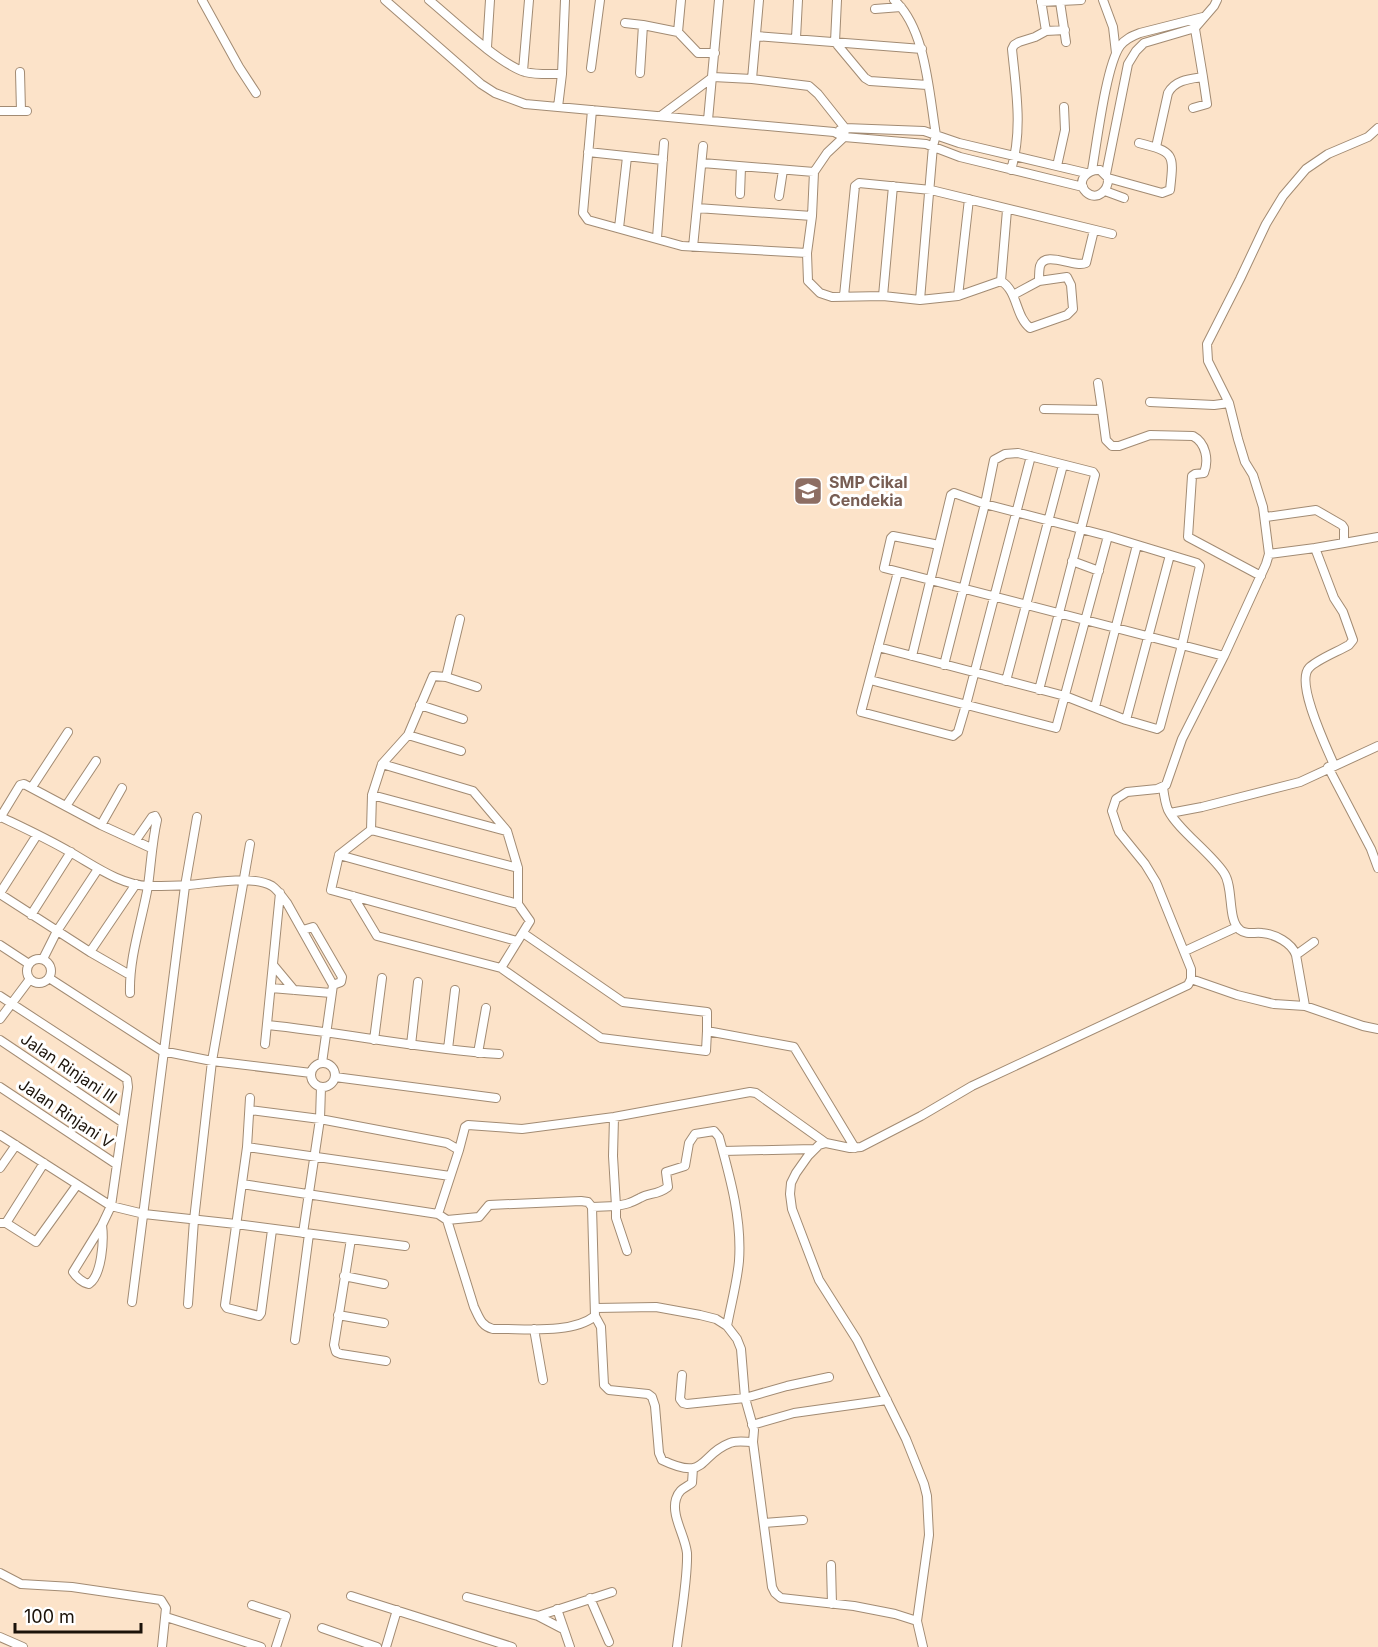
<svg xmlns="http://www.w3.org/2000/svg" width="1378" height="1647" viewBox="0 0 1378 1647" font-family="Inter,sans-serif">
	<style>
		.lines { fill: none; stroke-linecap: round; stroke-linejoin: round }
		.minor-casing { stroke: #a28b73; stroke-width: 10 }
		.minor { stroke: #fff; stroke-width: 8 }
		.labels { text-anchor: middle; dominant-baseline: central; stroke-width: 6; stroke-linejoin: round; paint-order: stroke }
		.education-label { font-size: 16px; font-weight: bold; fill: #785e54; stroke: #fff; text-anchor: start }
		.street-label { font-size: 16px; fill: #1b130a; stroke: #fff }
	</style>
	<rect width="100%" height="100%" fill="#fce3c9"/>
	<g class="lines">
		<g class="minor-casing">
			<path id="minor" d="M202 0 239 67 256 93
				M385 0 481 84 495 93 525 104 834 132 844 137 926 144 960 157 1083 187
				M429 0C452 19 499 64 525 72 537 75 550 74 562 74
				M681 0 678 32 698 53H715
				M837 0 835 42 865 78 870 81 927 85
				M894 0C926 28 929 94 936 135L933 146 920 300
				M1041 0 1046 31
				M1103 0 1113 27 1116 53
				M1041 2 1081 0
				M1060 2 1066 42
				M875 9 901 7
				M625 23 643 25
				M756 36 922 49
				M796 38 798 0
				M487 47 490 0
				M591 68 600 0
				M523 71 529 0
				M20 72 21 111
				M640 73 643 25 678 32
				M752 79 759 0
				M558 107 562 74 565 0
				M1193 108 1207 104 1203 77
				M592 110 583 213 588 220 682 246 807 253
				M0 111H27
				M662 115 713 77 752 79 809 86 818 94 845 128 844 137 827 153 814 172 702 163
				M708 120 719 0
				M840 130 845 128 924 131 959 143 1086 173
				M1156 147 1168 93C1175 80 1189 79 1203 77L1194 23
				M588 152 663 160
				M1057 166 1065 130 1064 107
				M1011 170C1023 130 1016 90 1012 49L1014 45 1019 42 1035 37 1046 31 1065 30
				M1092 170C1097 142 1106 66 1120 46 1125 39 1132 36 1140 33L1203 17
				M814 172 812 216 807 253 808 281 820 293 832 297 883 296 920 300 958 296 1001 281C1018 291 1015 316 1030 328L1067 315 1073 309 1071 285 1067 277 1039 281 1013 295
				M1106 174 1128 64 1136 51 1144 43 1195 28 1214 6 1217 0
				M1108 178C1109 190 1097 202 1086 192 1075 181 1088 169 1100 170L1108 178 1162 193 1170 190C1174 154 1175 152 1139 143
				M1105 191 1124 198
				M740 194 741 167
				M779 196 783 170
				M697 208 812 216
				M619 228 627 157
				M657 238 664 143
				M693 247 703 146
				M1001 281 1007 210
				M1039 281C1039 276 1039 270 1040 266 1045 250 1074 268 1086 263L1094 230
				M844 296 855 186 859 183 931 190 1112 234
				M883 296 893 186
				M958 296 969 199
				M1098 383 1102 410
				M1150 402 1214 405 1229 403
				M1044 409 1102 410 1106 440 1112 446H1119L1150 435 1193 436C1206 443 1209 460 1204 473L1195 474 1192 476 1188 537 1261 576
				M1266 517 1316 510 1342 525 1344 528V543L1378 537
				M939 545 893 536 891 538 884 568 1224 656
				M1315 548 1344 543
				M1269 554 1315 548 1334 598 1343 612 1353 640 1349 645C1339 651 1316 660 1309 668 1295 683 1327 748 1334 765
				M1072 561 1099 571
				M898 572 861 712 953 736 958 732 966 705 1031 456
				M460 619 446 677 477 687
				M878 647 1065 696 1126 720 1157 729 1160 727 1182 645 1200 566 1197 563 1108 536 985 504 954 493 951 495 912 656
				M944 665 985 504 994 460 1005 454 1018 453 1093 472 1095 475 1039 690
				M870 680 1056 728 1108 536
				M1006 681 1063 465
				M420 705 463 719
				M1095 707 1137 545
				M1126 720 1170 555
				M408 735 461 751
				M382 764 408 735 433 676 446 677
				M1328 767 1371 849 1378 868
				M32 787 68 732
				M1163 787C1164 795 1165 803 1168 810 1178 830 1210 852 1224 873 1234 888 1227 920 1240 930 1246 935 1255 932 1262 933 1275 934 1292 943 1296 955
				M372 795 382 764 473 791 507 831 518 868V904L530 921 501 968 601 1038 706 1051 707 1031
				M66 806 96 761
				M1170 813 1202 807 1300 782 1378 746
				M1 817C24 828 48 839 70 852 95 866 120 885 149 886 161 886 174 886 186 885 210 884 250 874 272 886 279 891 282 897 287 903L333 985 322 1063
				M0 818 20 785 24 784 101 825 151 848
				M101 825 122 788
				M371 830 372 795 506 831
				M136 840 152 817 155 816
				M339 855 371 830 518 868
				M0 893 37 835
				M0 894 90 952 130 975
				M353 896 377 936 501 968
				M31 915 71 852
				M303 930 313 927 342 977 341 982 333 985
				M523 933 623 1002 707 1012V1031L794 1047 855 1148
				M517 941 331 890 339 855 518 904
				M0 945 29 964
				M1185 951 1237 927
				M90 952 136 884
				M43 959 57 931 98 869
				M27 971a12 12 0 1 1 24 0a12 12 0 1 1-24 0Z
				M274 966 294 990
				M49 978 162 1051 212 1061 311 1073
				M1191 979 1237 995 1274 1004 1305 1006 1363 1026 1378 1029
				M271 988 331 993
				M130 993C129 956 142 921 148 886 151 864 152 842 157 820L155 816
				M0 996 127 1079 128 1087 111 1206 102 1225 73 1272C76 1277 83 1283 89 1284 102 1275 104 1240 102 1225
				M1305 1006 1296 955 1314 942
				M0 1019 30 979
				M268 1025C345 1033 422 1049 499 1054
				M0 1040 122 1122
				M374 1040 382 978
				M265 1044 280 893
				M411 1045 418 982
				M448 1049 455 990
				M478 1053 486 1008
				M311 1075a12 12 0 1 1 24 0a12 12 0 1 1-24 0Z
				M335 1077 496 1098
				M0 1087 116 1164
				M250 1098 247 1147 225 1305 227 1308 259 1316 261 1313 272 1230
				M250 1110 320 1119 447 1143 459 1150 438 1214
				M614 1117 613 1156 616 1206C628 1204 630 1203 640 1198 650 1192 656 1196 668 1187L666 1172 685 1166 689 1143 695 1134 714 1131 719 1137C730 1177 742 1219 739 1261 737 1283 731 1304 727 1326
				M0 1135 111 1206 144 1214 236 1224 405 1246
				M247 1147 450 1176
				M459 1150 465 1127 468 1125 522 1129 614 1117 750 1092 756 1093 826 1143
				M723 1151 814 1149
				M0 1168 16 1145
				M242 1184 438 1214 447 1220 474 1307C479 1317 481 1326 493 1329 522 1328 571 1335 595 1316L592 1207 588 1202 581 1201 489 1205 479 1217 447 1220
				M592 1207 616 1206V1218L627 1251
				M0 1223H6L36 1242 77 1185
				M6 1223 44 1163
				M303 1233 320 1119 321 1087
				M351 1239 334 1345 336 1352 341 1354 386 1361
				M344 1276 384 1284
				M132 1302 185 886 197 817
				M188 1304 194 1220 212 1061 250 844
				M596 1308 656 1307 700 1315 716 1319 727 1326 737 1339 741 1349 745 1398 754 1430 753 1442 772 1587 775 1593 781 1598 854 1606 895 1614 917 1621
				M338 1315 384 1323
				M595 1316 601 1327 604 1385 609 1390 648 1394 652 1397 655 1406 659 1453 662 1460C708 1482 698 1455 730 1443 737 1440 746 1442 753 1442
				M534 1329 543 1380
				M295 1340 309 1234
				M682 1375 680 1399 683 1403 687 1404 745 1398 787 1386 829 1377
				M752 1425 794 1413 887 1400
				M764 1523 803 1520
				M831 1565 832 1604
				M0 1573 21 1584 72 1587 161 1600 166 1608 162 1647
				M351 1596 512 1647
				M467 1597 538 1616 612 1592
				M590 1598 609 1642
				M252 1605 286 1616 276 1647
				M557 1609 570 1647
				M538 1616 563 1629
				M166 1617 261 1647
				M322 1628 377 1647
				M0 1637 23 1647
				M386 1647 397 1610
				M677 1647C680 1621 688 1579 687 1553 685 1535 671 1516 676 1499 679 1489 685 1488 692 1483L693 1468
				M923 1647 917 1621 929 1535 927 1496 924 1484 906 1439 857 1340 819 1280 792 1209 790 1194 791 1183 796 1173 808 1156 819 1145 826 1143 850 1148 861 1147 921 1116 972 1086 1188 985 1191 979V969L1156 882 1145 864 1119 832 1112 811 1116 799 1127 792 1157 789 1166 785 1182 739 1224 656 1266 564 1269 554 1263 507 1253 475 1245 462 1238 439 1229 403 1208 361 1207 344 1240 279 1266 224 1283 196 1306 169 1328 154 1368 137 1378 128"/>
		</g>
		<use href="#minor" class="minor"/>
	</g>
	<defs>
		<g id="school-square" transform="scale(1.5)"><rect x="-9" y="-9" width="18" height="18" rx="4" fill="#8d6e63" stroke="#fff"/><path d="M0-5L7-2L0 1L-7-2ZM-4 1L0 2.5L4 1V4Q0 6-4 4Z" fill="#fff"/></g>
	</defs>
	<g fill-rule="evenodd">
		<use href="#school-square" x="808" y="491"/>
	</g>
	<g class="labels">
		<g class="education-label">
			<text x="829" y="482">SMP Cikal<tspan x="829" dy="18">Cendekia</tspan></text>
		</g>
		<g class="street-label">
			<text transform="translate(69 1068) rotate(34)">Jalan Rinjani III</text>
			<text transform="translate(66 1113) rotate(34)">Jalan Rinjani V</text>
		</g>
	</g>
	<path d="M15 1623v9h126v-9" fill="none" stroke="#1b130a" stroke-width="3"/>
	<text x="24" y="1623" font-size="18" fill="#1b130a" stroke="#ffffff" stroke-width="4.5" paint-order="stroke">100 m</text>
</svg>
